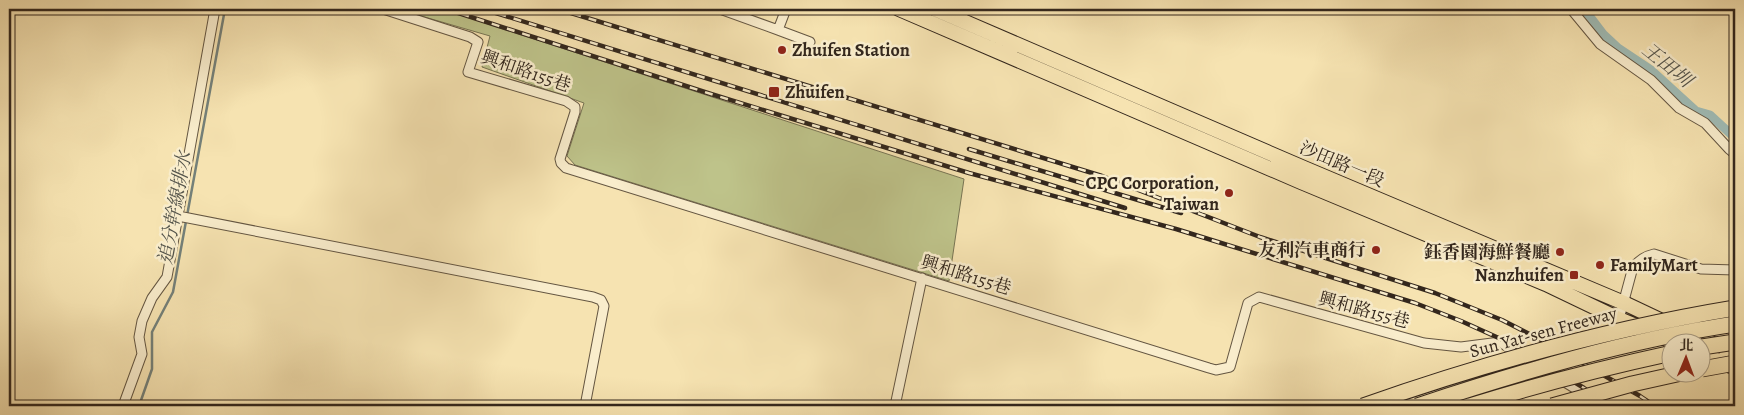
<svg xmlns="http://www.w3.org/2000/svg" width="1744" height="415" viewBox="0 0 1744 415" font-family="Alegreya,'Noto Serif TC',serif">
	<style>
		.green { fill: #bec38a; stroke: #787554 }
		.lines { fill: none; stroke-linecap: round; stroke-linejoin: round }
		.stream { stroke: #748079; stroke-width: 2.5 }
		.canal { stroke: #a0bcb6; stroke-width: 9 }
		.minor-casing { stroke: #645642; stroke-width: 11 }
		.primary-casing { stroke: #33271d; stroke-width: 16 }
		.motorway-casing { stroke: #33271d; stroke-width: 17 }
		.minor { stroke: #f9edcc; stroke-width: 9 }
		.primary { stroke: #f6e3b1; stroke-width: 14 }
		.motorway { stroke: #f6e3b1; stroke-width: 15 }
		.rail-casing { stroke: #33271d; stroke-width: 4.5 }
		.rail { stroke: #f9edcc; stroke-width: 2.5; stroke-dasharray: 8; stroke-linecap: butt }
		.motorway-bridge-casing { stroke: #33271d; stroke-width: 17; stroke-linecap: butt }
		.motorway-bridge { stroke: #f6e3b1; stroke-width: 15 }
		.poi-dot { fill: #8f2418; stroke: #f9edcc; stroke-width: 2 }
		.labels { text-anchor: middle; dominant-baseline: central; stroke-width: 5; stroke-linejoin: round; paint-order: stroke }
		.poi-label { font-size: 18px; font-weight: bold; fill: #33271d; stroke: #f9edcc; text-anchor: end }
		.street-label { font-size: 18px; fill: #33271d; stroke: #f9edcc }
		.water-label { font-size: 19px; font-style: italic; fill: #54544b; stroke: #f9edcc }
	</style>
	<rect width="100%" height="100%" fill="#f6e3b1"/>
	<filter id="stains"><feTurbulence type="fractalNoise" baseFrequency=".004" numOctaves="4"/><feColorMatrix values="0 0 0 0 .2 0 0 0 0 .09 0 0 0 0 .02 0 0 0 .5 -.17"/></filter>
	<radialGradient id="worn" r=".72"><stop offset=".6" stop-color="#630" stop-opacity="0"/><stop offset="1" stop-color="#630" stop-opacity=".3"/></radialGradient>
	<path class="green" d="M397 9H442L964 179 949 281 575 165 567 156 584 103 482 67 490 36Z"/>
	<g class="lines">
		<path class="stream" d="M139 406 152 369V332L173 292 225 9"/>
		<path class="canal" d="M1584 9 1603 34 1618 48 1651 70 1696 111 1710 115 1735 138"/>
		<g class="minor-casing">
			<path id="minor" d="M383 9 470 37 478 42 468 72 566 101 575 107V112L560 159 561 163 566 168 1209 368 1216 370 1230 367 1248 303 1259 297 1424 343 1461 347 1500 342 1522 356
				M720 9 778 30 786 9
				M1571 9 1600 44 1651 80 1679 108 1705 123 1729 149 1735 154
				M778 30 810 42
				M178 216 593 297 601 300 604 306 585 406
				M1619 319 1633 267C1640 260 1645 256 1654 254L1701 269 1735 270
				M1542 368 1576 389 1600 406
				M123 406 142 354 139 337 142 321 152 298 167 277 215 9
				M895 406 922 278"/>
		</g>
		<g class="primary-casing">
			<path id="primary" d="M899 9 1301 182 1546 284 1619 319 1674 342
				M935 9 1304 168 1624 303 1698 338 1718 346
				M1702 354 1731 366"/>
		</g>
		<g class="motorway-casing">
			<path id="motorway" d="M1723 363 1735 340"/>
		</g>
		<use href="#minor" class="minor"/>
		<use href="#primary" class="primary"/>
		<use href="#motorway" class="motorway"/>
		<g class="rail-casing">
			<path id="rail" d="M446 9 711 94 969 173 1176 229 1415 303 1461 321 1512 344 1584 388 1610 406
				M483 9 1125 208
				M558 9 1102 176 1260 237 1435 293 1502 320 1547 343 1640 396 1655 406
				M969 149 1181 213"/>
		</g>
		<use href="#rail" class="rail"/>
		<g class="motorway-bridge-casing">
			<path id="motorway-bridge" d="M1702 347 1735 342
				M1702 369 1735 363
				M1363 406C1485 363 1608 329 1735 308
				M1417 406C1520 372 1628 340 1735 324
				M1470 406C1536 385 1603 368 1672 353
				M1552 406 1632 384 1686 372"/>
		</g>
		<use href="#motorway-bridge" class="motorway-bridge"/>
	</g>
	<g class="poi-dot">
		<circle cx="782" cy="50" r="5"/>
		<rect x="768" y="86" width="12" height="12" rx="2.5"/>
		<circle cx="1229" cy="193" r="5"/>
		<circle cx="1376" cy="250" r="5"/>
		<circle cx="1560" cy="252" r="5"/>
		<circle cx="1600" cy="265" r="5"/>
		<rect x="1569" y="270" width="10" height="10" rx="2.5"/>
	</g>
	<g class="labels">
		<g class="poi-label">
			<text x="792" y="50" text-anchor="start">Zhuifen Station</text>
			<text x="785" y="92" text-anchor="start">Zhuifen</text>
			<text x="1219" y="183">CPC Corporation,<tspan x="1219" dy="21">Taiwan</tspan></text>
			<text x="1366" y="250">友利汽車商行</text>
			<text x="1550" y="252">鈺香園海鮮餐廳</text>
			<text x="1610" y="265" text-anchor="start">FamilyMart</text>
			<text x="1564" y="275">Nanzhuifen</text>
		</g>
		<g class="street-label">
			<text transform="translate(526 71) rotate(19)">興和路155巷</text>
			<text transform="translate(1342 164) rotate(23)">沙田路一段</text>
			<text transform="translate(966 275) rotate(17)">興和路155巷</text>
			<text transform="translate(1364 310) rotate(15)">興和路155巷</text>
			<text transform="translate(1543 332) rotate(-15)">Sun Yat-sen Freeway</text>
		</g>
		<g class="water-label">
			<text transform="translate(1667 65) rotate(39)">王田圳</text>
			<text transform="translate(175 208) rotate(-80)">追分幹線排水</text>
		</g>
	</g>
	<rect width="1744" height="415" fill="none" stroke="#f6e3b1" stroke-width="30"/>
	<rect x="10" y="10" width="1724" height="395" fill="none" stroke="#33271d" stroke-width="2.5"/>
	<rect x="15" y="15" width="1714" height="385" fill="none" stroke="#33271d"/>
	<g transform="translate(1686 358) rotate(1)"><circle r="24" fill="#f9edcc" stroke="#aa9e86"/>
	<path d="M0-4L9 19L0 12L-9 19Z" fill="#8f2418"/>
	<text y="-8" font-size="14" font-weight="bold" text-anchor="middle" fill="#33271d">北</text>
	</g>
	<rect width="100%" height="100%" filter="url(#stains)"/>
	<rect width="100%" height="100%" fill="url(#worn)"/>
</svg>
